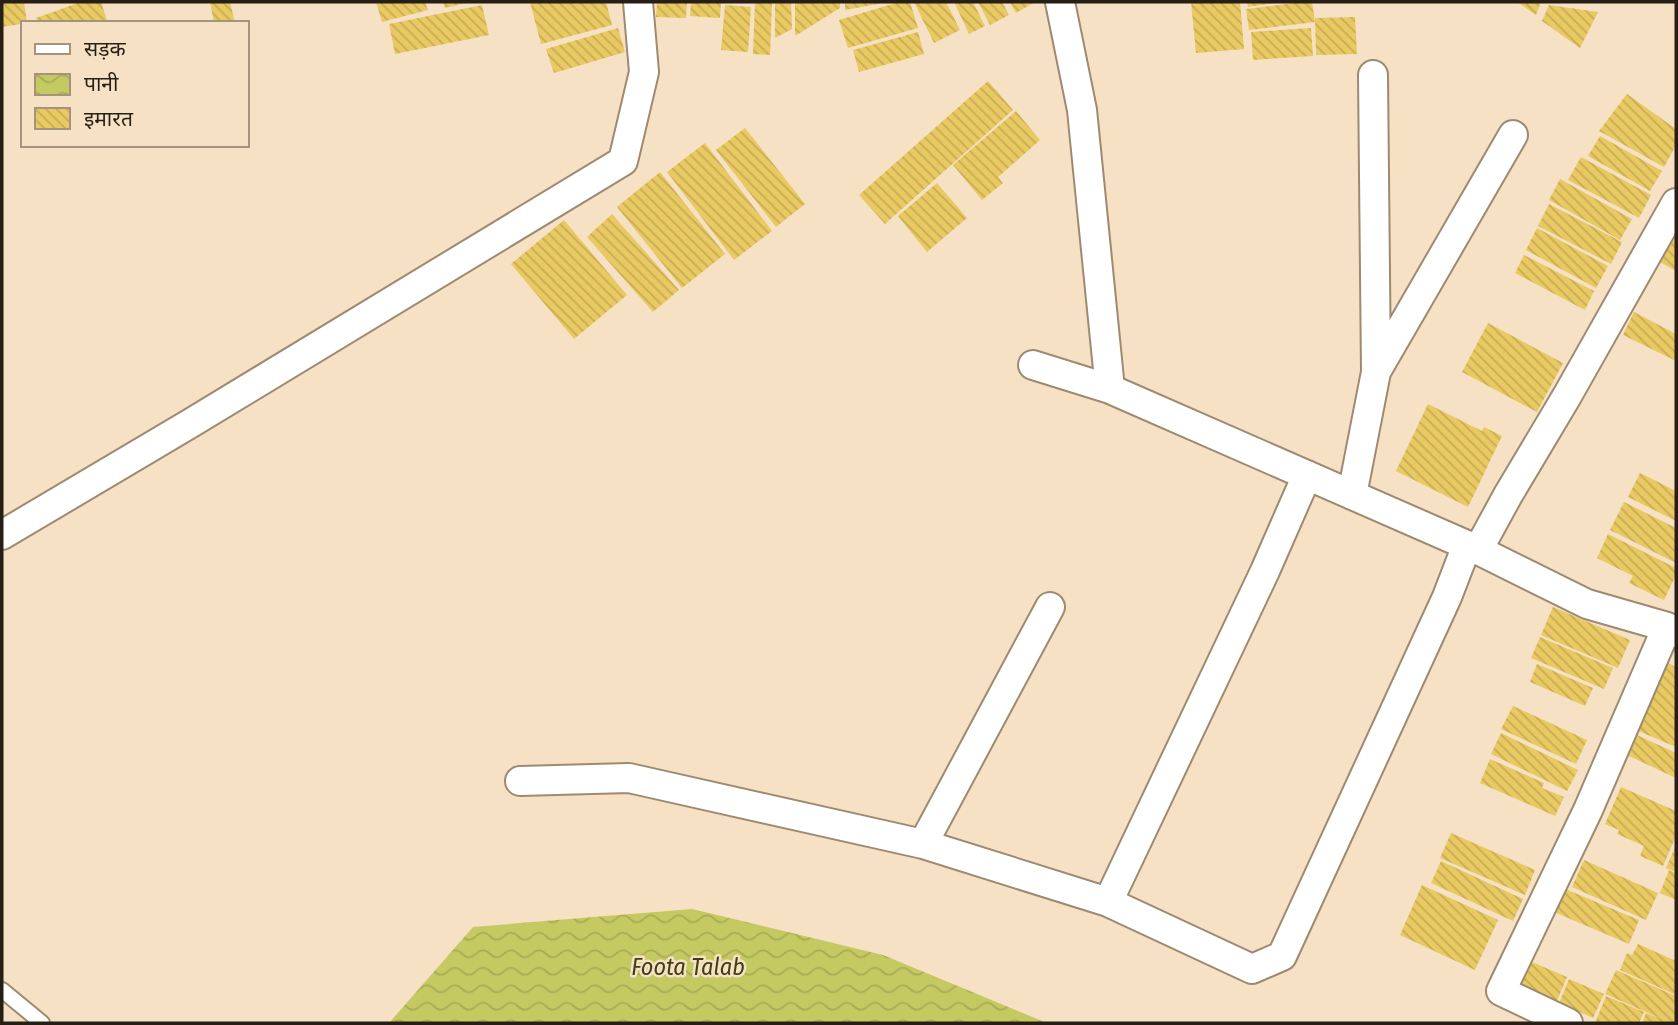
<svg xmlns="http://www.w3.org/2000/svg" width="1678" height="1025" viewBox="0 0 1678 1025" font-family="'Fira Sans Condensed','Noto Sans Devanagari',sans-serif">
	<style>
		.water { fill: url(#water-waves) }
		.building { fill: url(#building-back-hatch) }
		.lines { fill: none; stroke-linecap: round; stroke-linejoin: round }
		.lane-casing { stroke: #9d8a70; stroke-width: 18 }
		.street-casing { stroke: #9d8a70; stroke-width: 32 }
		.lane { stroke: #fff; stroke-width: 14 }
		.street { stroke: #fff; stroke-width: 28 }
		.labels { text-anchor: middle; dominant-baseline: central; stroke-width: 5; stroke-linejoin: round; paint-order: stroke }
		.water-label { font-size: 24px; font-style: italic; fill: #3f4015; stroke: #f6e1c5 }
	</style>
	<defs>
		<pattern id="water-waves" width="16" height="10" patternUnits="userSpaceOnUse" patternTransform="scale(1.75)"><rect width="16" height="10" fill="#c5c962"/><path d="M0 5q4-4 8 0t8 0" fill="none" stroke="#a9ac54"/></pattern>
		<pattern id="building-back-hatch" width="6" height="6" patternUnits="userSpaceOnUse" patternTransform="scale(1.75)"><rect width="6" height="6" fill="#e8c962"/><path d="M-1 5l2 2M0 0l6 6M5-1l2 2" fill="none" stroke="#c7ac54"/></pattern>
	</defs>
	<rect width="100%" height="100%" fill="#f6e1c5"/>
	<path class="water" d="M692 909 883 955 1047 1023H389L473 927Z"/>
	<path class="building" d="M2 2H24L27 23 2 27Z
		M81 2H101L108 23H38L36 18Z
		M210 2H230L235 23H214Z
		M376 2H425L428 10 382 22Z
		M443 2H466V3L445 8Z
		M530 2H606L612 25 541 44Z
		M657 2H687L686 18 656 17Z
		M691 2H721L720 18 690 16Z
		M755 2H772L770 55 753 54Z
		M775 2H791L792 29 775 38Z
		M795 2H840V8L795 36Z
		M845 2H883V3L845 10Z
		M899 2H910L918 28 848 48 839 20Z
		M914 2H946L960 30 934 43Z
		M954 2H973L985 26 969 34Z
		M978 2H1002L1009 15 990 25Z
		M1010 2H1035L1016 13Z
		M1191 2H1240L1244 49 1196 53Z
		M1247 2H1275V3L1248 7Z
		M1303 2H1312L1315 22 1249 30 1246 9Z
		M1517 2H1541L1536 15Z
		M482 5 489 35 395 54 389 24Z
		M725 5 751 7 748 52 721 50Z
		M1549 5 1598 12 1580 48 1542 21Z
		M1355 17 1357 54 1316 55 1315 18Z
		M618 28 625 52 554 73 546 49Z
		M1311 28 1313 56 1253 60 1251 32Z
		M918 32 924 54 859 72 853 50Z
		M988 81 1013 110 885 224 859 195Z
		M1627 94 1676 129V145L1664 167 1599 131Z
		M1016 111 1040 140 998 177 1003 183 982 200 953 165Z
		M745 128 805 204 776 227 716 150Z
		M1600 136 1662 171 1650 191 1588 156Z
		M705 143 772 231 734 260 667 172Z
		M1581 157 1651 195 1639 218 1568 180Z
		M660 172 725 254 682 288 617 207Z
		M1560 179 1632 219 1620 240 1549 200Z
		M937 183 967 218 927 252 898 216Z
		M1549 204 1622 242 1611 264 1538 226Z
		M612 214 679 290 653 312 587 237Z
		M564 220 627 295 574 339 511 264Z
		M1537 228 1608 266 1596 288 1526 250Z
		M1674 236 1676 237V271L1660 262Z
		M1524 255 1594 291 1585 310 1515 273Z
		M1634 312 1676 334V361L1623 335Z
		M1488 323 1563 363 1537 412 1462 372Z
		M1428 404 1482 431 1484 427 1502 436 1468 507 1396 471Z
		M1640 473 1676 491V521L1628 497Z
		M1624 502 1676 528V563L1610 530Z
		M1608 534 1676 568V575L1664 600 1629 583 1633 576 1597 558Z
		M1553 607 1630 640 1618 668 1541 635Z
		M1540 637 1613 668 1604 689 1531 658Z
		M1666 662 1676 667V747L1636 730Z
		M1537 664 1593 688 1585 706 1530 682Z
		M1513 706 1587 740 1576 764 1501 729Z
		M1501 733 1578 770 1567 791 1491 754Z
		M1637 735 1676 753V778L1627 755Z
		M1490 759 1544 783 1542 788 1564 797 1555 816 1480 783Z
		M1621 787 1676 811V836L1663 866 1640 856 1644 846 1617 834 1619 830 1605 824Z
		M1451 833 1535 870 1525 895 1440 858Z
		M1676 845V872L1666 868Z
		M1584 860 1658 893 1646 920 1572 887Z
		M1441 861 1523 899 1513 921 1431 883Z
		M1669 870 1676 873V900L1660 893Z
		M1422 885 1498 920 1475 970 1400 935Z
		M1563 888 1639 920 1629 944 1554 912Z
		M1638 944 1676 961V995L1620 970 1627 953 1632 955Z
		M1532 962 1567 977 1556 1003 1520 988Z
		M1616 970 1676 996V1023H1642L1646 1013 1662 1019 1605 994Z
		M1569 979 1604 994 1593 1018 1559 1003Z
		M1606 996 1644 1012 1639 1023H1595Z"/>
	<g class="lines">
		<g class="lane-casing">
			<path id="lane" d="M2 990 42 1023"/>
		</g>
		<g class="street-casing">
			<path id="street" d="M1060 2 1082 110 1110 389
				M1033 365 1110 389 1478 550
				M1377 370 1513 135
				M1352 495 1376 372 1373 75
				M2 535 191 423 623 161 644 72 638 2
				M1667 627 1587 604 1478 550 1508 495 1567 396 1676 203
				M520 781 629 778 923 844 1108 902 1252 969 1282 956 1447 597 1467 545
				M923 844 1050 607
				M1108 902 1265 571 1307 475
				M1568 1023 1501 991 1588 810 1667 627 1676 633"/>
		</g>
		<use href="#lane" class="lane"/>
		<use href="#street" class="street"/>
	</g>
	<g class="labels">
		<g class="water-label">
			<text x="688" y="967">Foota Talab</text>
		</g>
	</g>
	<rect width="1678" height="1025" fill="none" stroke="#271f15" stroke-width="7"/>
	<rect x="21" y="21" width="228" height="126" fill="#f6e1c5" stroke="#a3937f" stroke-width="2"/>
	<rect x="35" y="44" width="35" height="10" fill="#ffffff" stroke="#a3937f" stroke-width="2"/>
	<text x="84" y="56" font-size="21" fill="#271f15">सड़क</text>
	<rect x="35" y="74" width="35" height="21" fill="url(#water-waves)" stroke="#a3937f" stroke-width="2"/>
	<text x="84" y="91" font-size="21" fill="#271f15">पानी</text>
	<rect x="35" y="108" width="35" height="21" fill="url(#building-back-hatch)" stroke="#a3937f" stroke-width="2"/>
	<text x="84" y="126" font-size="21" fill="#271f15">इमारत</text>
</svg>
